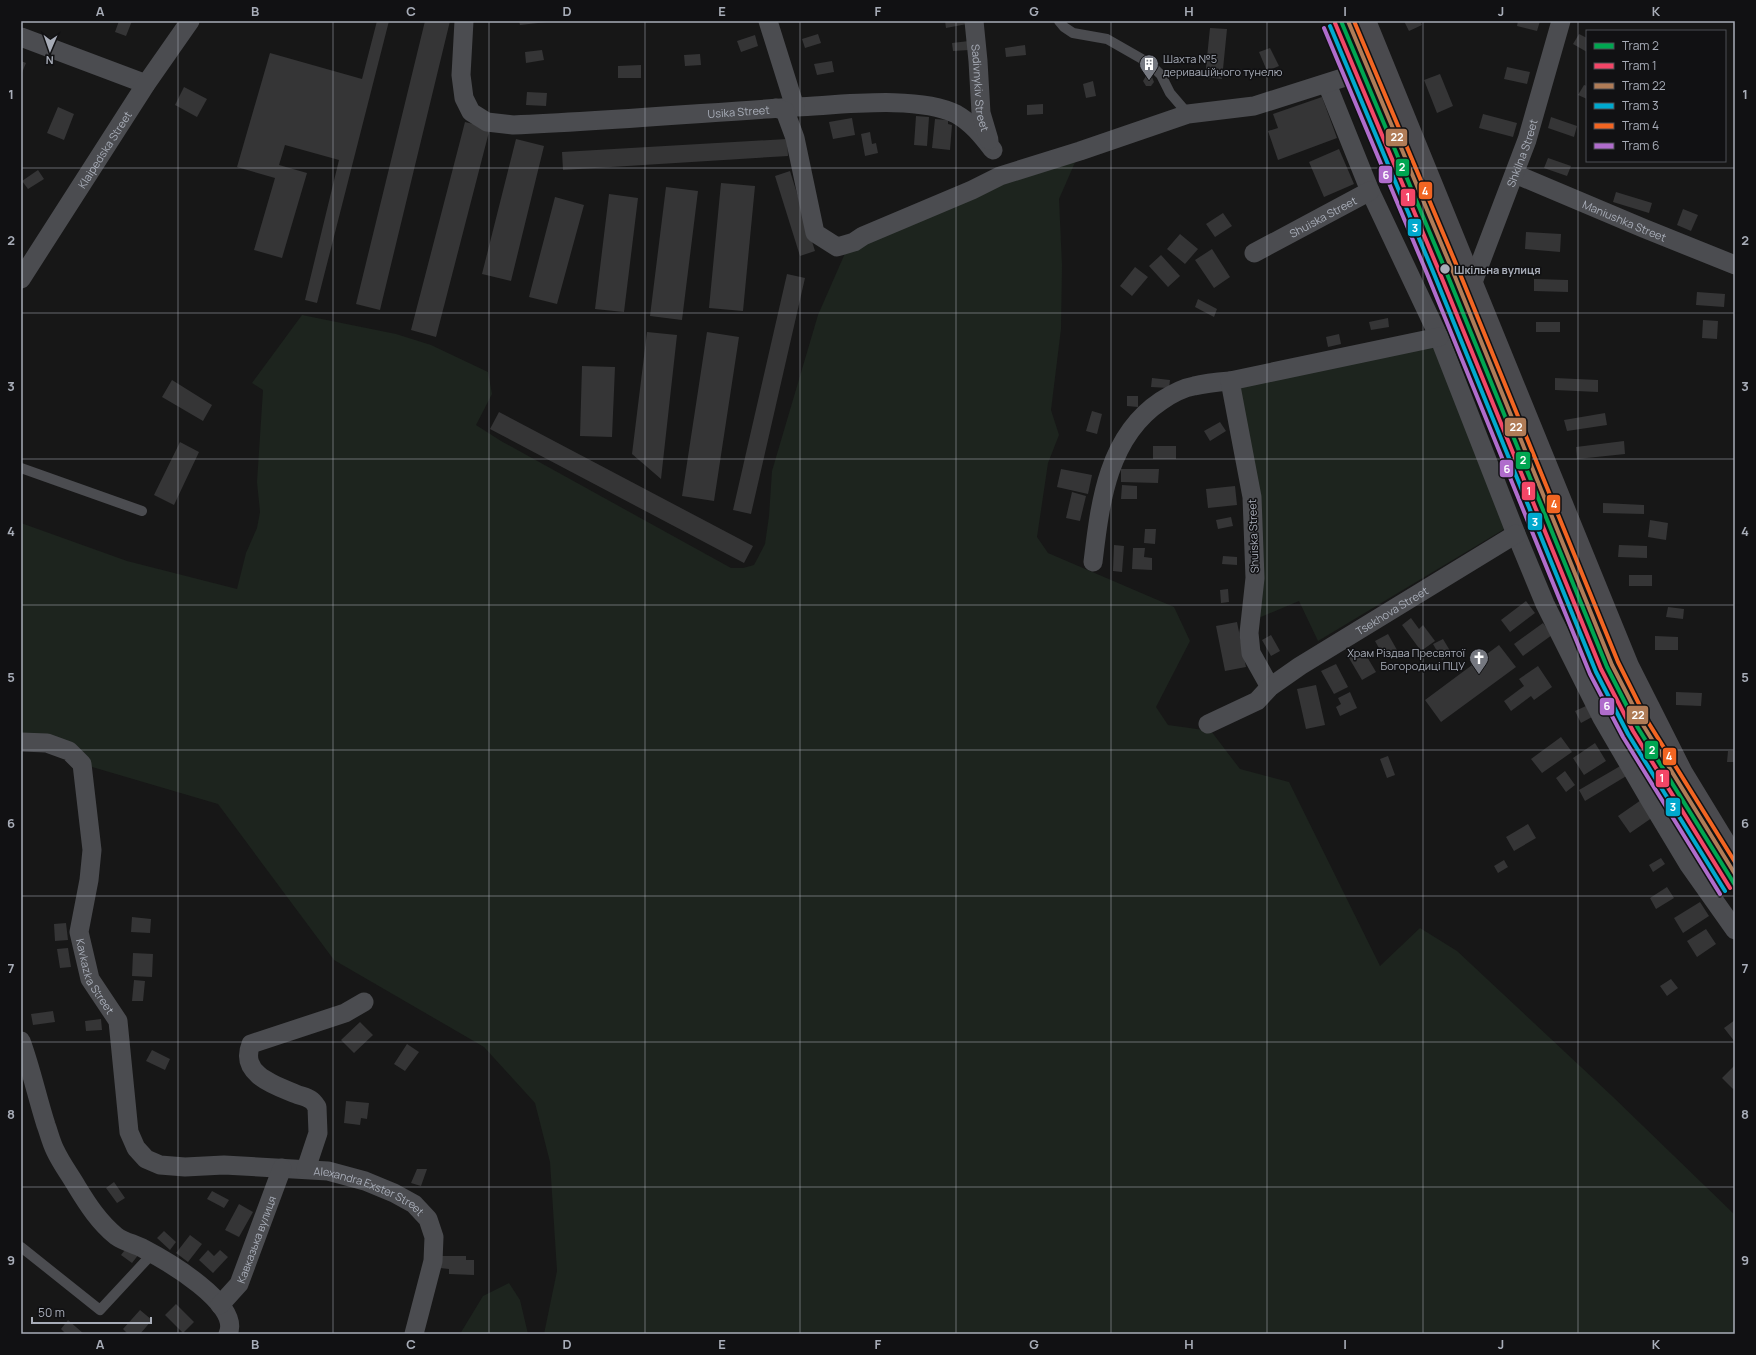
<svg xmlns="http://www.w3.org/2000/svg" width="1756" height="1355" viewBox="0 0 1756 1355" font-family="Manrope,sans-serif">
	<style>
		.green { fill: #1d241e }
		.building { fill: #353536 }
		.lines { fill: none; stroke-linecap: round; stroke-linejoin: round }
		.service { stroke: #4b4c50; stroke-width: 10 }
		.minor { stroke: #4b4c50; stroke-width: 19 }
		.secondary { stroke: #4a4a4e; stroke-width: 22 }
		.tram-1-casing { stroke: #111113; stroke-width: 7 }
		.tram-2-casing { stroke: #111113; stroke-width: 7 }
		.tram-3-casing { stroke: #111113; stroke-width: 7 }
		.tram-4-casing { stroke: #111113; stroke-width: 7 }
		.tram-5-casing { stroke: #111113; stroke-width: 7 }
		.tram-6-casing { stroke: #111113; stroke-width: 7 }
		.tram-1 { stroke: #00a651; stroke-width: 4 }
		.tram-2 { stroke: #f34667; stroke-width: 4 }
		.tram-3 { stroke: #b07c57; stroke-width: 4 }
		.tram-4 { stroke: #00a9ce; stroke-width: 4 }
		.tram-5 { stroke: #f26522; stroke-width: 4 }
		.tram-6 { stroke: #b06ccc; stroke-width: 4 }
		.grid { fill: none; stroke: #a8adb8; stroke-width: 1; stroke-opacity: 0.55 }
		.stop-dot { fill: #a8adb8; stroke: #111113; stroke-width: 1.5 }
		.labels { text-anchor: middle; dominant-baseline: central; stroke-width: 3; stroke-linejoin: round; paint-order: stroke }
		.poi-label { font-size: 11px; fill: #a8adb8; stroke: #111113; text-anchor: start }
		.street-label { font-size: 11px; fill: #a8adb8; stroke: #111113 }
		.stop-label { font-size: 11px; font-weight: bold; fill: #a8adb8; stroke: #111113; text-anchor: start }
		.line-badge { stroke: #111113; stroke-width: 1.5 }
		.badge-label { font-size: 11px; text-anchor: middle; font-weight: bold; fill: #fff }
		.neatline { fill: none; stroke: #a8adb8; stroke-width: 1.5 }
		.grid-label { font-size: 13px; text-anchor: middle; font-weight: bold; fill: #a8adb8 }
	</style>
	<rect width="100%" height="100%" fill="#171717"/>
	<path class="green" d="M1080 151 1059 199 1062 265 1061 329 1051 410 1059 435 1048 463 1037 537 1048 553 1174 607 1190 641 1156 707 1168 725 1211 731 1240 769 1289 782 1380 966 1420 928 1457 951 1612 1096 1735 1215V1334H544L557 1271 550 1162 535 1103 484 1047 334 960 218 804 82 764 21 742V523L127 561 237 589 246 553 257 528 260 512 257 482 263 390 252 383 302 315 396 334 431 345 488 372 492 394 476 425 501 441 731 568H743L754 565 765 544 769 516 772 471 818 315 846 251Z
		M1436 343 1506 528 1318 641 1299 601 1256 619 1238 384Z
		M509 1283 520 1300 528 1334H460L483 1296Z"/>
	<path class="building" d="M119 21H132L126 36 115 32Z
		M377 21H389L317 303 305 300 339 160 285 145 279 165 307 173 282 258 254 250 275 178 237 167 270 53 362 79Z
		M425 21H450L380 310 356 304Z
		M519 21H547V22L520 25Z
		M945 21H966L967 24 946 28Z
		M1404 21H1420L1422 25 1409 31Z
		M1518 21H1540L1537 31 1517 26Z
		M1210 28 1227 29 1222 79 1205 77Z
		M818 34 821 43 805 48 802 39Z
		M1579 34 1587 38V52L1573 44Z
		M755 35 758 46 741 52 737 41Z
		M969 41V50L953 51 952 43Z
		M1025 45 1026 55 1006 57 1005 48Z
		M1270 48 1279 66 1267 71 1259 52Z
		M542 50 544 60 526 63 525 52Z
		M700 54 701 65 685 66 684 55Z
		M21 61 26 63 21 75Z
		M832 61 834 72 817 75 814 64Z
		M641 65V78H618V66Z
		M1507 67 1530 72 1527 84 1504 79Z
		M1440 74 1453 106 1437 113 1424 80Z
		M1146 76 1152 77 1154 82 1151 86H1146L1143 81Z
		M1093 81 1096 96 1086 98 1083 84Z
		M1584 85 1587 86V99L1578 95Z
		M184 87 207 99 197 117 175 105Z
		M527 92 547 93 546 106 526 105Z
		M1322 97 1337 138 1278 160 1268 131 1278 128 1273 114Z
		M1043 104V114L1027 115V105Z
		M58 107 74 114 64 140 47 133Z
		M1483 114 1517 123 1513 137 1479 128Z
		M916 116 929 117 927 146 914 145Z
		M1551 117 1577 126 1574 137 1548 128Z
		M852 118 855 135 833 139 829 122Z
		M935 119 948 120V124L952 125 950 150 932 148Z
		M465 122 490 128 436 337 411 330Z
		M870 132 872 144 876 143 878 153 865 156 861 134Z
		M516 139 544 146 511 281 482 274Z
		M787 139 788 156 563 170 562 152Z
		M1339 149 1354 184 1324 197 1309 162Z
		M1548 158 1571 166 1567 176 1544 168Z
		M38 170 44 179 28 189 22 181Z
		M790 171 815 251 800 256 775 176Z
		M721 183 755 186 743 311 709 308Z
		M666 187 698 191 682 320 650 316Z
		M1616 192 1652 203 1649 213 1613 202Z
		M609 194 638 198 624 312 595 309Z
		M555 197 584 205 557 304 529 297Z
		M1683 209 1698 215 1691 231 1677 225Z
		M1223 213 1232 226 1215 237 1206 224Z
		M1526 232 1561 234 1560 252 1525 249Z
		M1180 234 1198 249 1185 264 1167 249Z
		M1212 249 1230 277 1214 288 1195 260Z
		M1161 255 1180 276 1168 287 1149 266Z
		M1135 267 1148 277 1132 296 1120 286Z
		M787 274 805 278 751 514 733 510Z
		M1534 279 1568 280V292L1534 291Z
		M1697 292 1725 294 1724 307 1696 305Z
		M1198 299 1217 309 1214 317 1195 307Z
		M1388 318 1389 327 1371 330 1369 322Z
		M1703 320 1718 321 1717 339 1702 338Z
		M1536 322H1560V332H1536Z
		M647 332 677 335 661 479 632 454Z
		M707 332 739 337 714 501 682 496Z
		M1339 334 1341 344 1328 347 1326 337Z
		M582 366 615 367 612 437 580 436Z
		M1152 378 1170 380 1169 388 1151 387Z
		M1555 378 1598 380V392L1555 390Z
		M172 380 212 405 203 421 162 397Z
		M1127 396H1138V407L1127 406Z
		M1092 411 1102 414 1097 434 1086 431Z
		M499 412 753 546 744 563 490 429Z
		M1605 413 1607 425 1567 431 1564 420Z
		M1220 422 1226 431 1210 441 1204 431Z
		M1624 441 1625 454 1577 459 1576 447Z
		M180 442 199 452 174 505 154 495Z
		M1153 446H1176V459H1153Z
		M1061 469 1092 475 1088 494 1057 487Z
		M1121 469H1159L1158 483 1121 482Z
		M1122 485 1137 486V499H1121Z
		M1235 486 1237 505 1208 508 1206 489Z
		M1072 492 1086 496 1080 521 1066 518Z
		M1603 503 1644 505V514L1603 513Z
		M1231 517 1233 526 1218 529 1216 520Z
		M1650 520 1668 523 1666 540 1648 537Z
		M1145 529H1156L1155 544 1144 543Z
		M1114 545 1124 546 1122 572 1113 571Z
		M1619 545 1647 546V558L1618 557Z
		M1133 548H1145L1144 557 1152 558V570L1132 569Z
		M1223 556 1237 557V565L1222 564Z
		M1629 575H1652V586H1629Z
		M1228 589 1229 602 1221 603 1220 590Z
		M1526 601 1535 613 1510 632 1501 620Z
		M1668 607 1684 609 1683 619 1666 617Z
		M1411 618 1419 629 1423 625 1435 641 1421 651 1402 625Z
		M1237 622 1246 667 1225 671 1216 626Z
		M1543 623 1552 635 1523 656 1514 644Z
		M1388 634 1397 650 1384 657 1375 641Z
		M1271 635 1280 651 1271 656 1262 640Z
		M1655 636 1678 637V650H1655Z
		M1443 639 1452 654 1442 660 1433 644Z
		M1499 645 1516 667 1441 722 1425 700Z
		M1363 650 1376 672 1362 680 1349 658Z
		M1336 664 1348 687 1334 694 1321 671Z
		M1538 666 1552 687 1534 700 1531 696 1511 711 1504 701 1524 686 1519 679Z
		M1316 685 1325 725 1306 729 1297 689Z
		M1350 692 1357 708 1340 716 1336 707 1341 704 1338 698Z
		M1676 692 1702 693 1701 706 1676 705Z
		M1586 706 1592 717 1581 723 1575 711Z
		M1561 737 1572 752 1542 773 1531 759Z
		M1595 743 1606 761 1584 775 1573 758Z
		M1728 751H1735V762H1727Z
		M1388 756 1395 775 1387 778 1380 759Z
		M1622 765 1628 775 1585 801 1579 790Z
		M1565 771 1575 785 1566 792 1556 778Z
		M1644 798 1656 815 1630 833 1618 816Z
		M1528 824 1536 838 1514 851 1506 837Z
		M1661 858 1665 864 1653 872 1649 865Z
		M1504 860 1508 867 1498 873 1494 866Z
		M1667 887 1674 898 1656 909 1650 898Z
		M1700 902 1709 916 1683 933 1674 918Z
		M132 917 151 919 150 933 131 932Z
		M66 923 68 940 55 941 54 924Z
		M1706 929 1716 944 1697 957 1687 941Z
		M68 948 71 967 60 968 57 949Z
		M133 953 153 954 152 977 132 976Z
		M1671 979 1678 988 1667 996 1660 986Z
		M134 980 145 981 143 1001H132Z
		M53 1011 55 1022 33 1025 31 1014Z
		M101 1019 102 1030 86 1031 85 1021Z
		M1735 1020V1042L1724 1028Z
		M360 1022 373 1035 354 1053 341 1040Z
		M407 1044 419 1052 405 1071 394 1064Z
		M152 1050 170 1059 165 1070 146 1061Z
		M1735 1065V1087L1733 1089 1722 1078Z
		M346 1101 369 1103 367 1119 361 1118 360 1125 344 1123Z
		M417 1169H427L421 1186 411 1183Z
		M114 1182 125 1198 117 1203 106 1188Z
		M212 1191 229 1200 224 1208 207 1199Z
		M239 1204 253 1212 239 1237 225 1230Z
		M164 1231 176 1242 170 1250 157 1238Z
		M190 1235 202 1244 188 1262 176 1253Z
		M128 1246 139 1254 132 1263 121 1255Z
		M208 1250 214 1256 220 1250 228 1257 213 1273 199 1260Z
		M440 1256H466V1260H474V1275L449 1274V1269L440 1268Z
		M176 1304 194 1322 183 1333 165 1315Z
		M140 1310 152 1320 140 1334H128L123 1329Z
		M68 1320 84 1334H66L61 1329Z"/>
	<g class="lines">
		<path class="service" d="M1059 21 1064 27 1073 33 1107 39 1149 63 1161 75 1170 93 1188 114
			M21 468 142 511
			M21 1247 100 1310 152 1254"/>
		<g class="minor">
			<path id="s1" d="M464 21 461 75 464 98 471 112 487 122 513 125C608 121 702 113 797 107 840 105 918 95 956 114 972 123 982 136 993 150"/>
			<path d="M768 21 795 107"/>
			<path id="s2" d="M974 21 978 61 981 113 989 140"/>
			<path d="M21 37 146 84"/>
			<path d="M1327 84 1370 191 1439 337 1516 534 1545 604 1602 718 1651 802 1689 865 1735 930"/>
			<path d="M776 108 785 111 795 138 815 233 837 247 854 242 863 236 972 190 1000 176 1080 151 1188 114 1254 106 1383 65"/>
			<path id="s3" d="M1515 174 1643 228 1735 265"/>
			<path id="s4" d="M1254 253 1370 191"/>
			<path id="s5" d="M21 279 146 84 190 21"/>
			<path id="s6" d="M1473 282 1527 140 1561 21"/>
			<path d="M1093 562C1100 504 1107 437 1161 401 1170 395 1182 388 1194 386 1206 383 1218 382 1230 381"/>
			<path d="M1270 687 1251 653 1249 633 1255 578 1252 497 1230 381 1439 337"/>
			<path id="s7" d="M1208 724 1257 701 1270 687 1300 666 1516 534"/>
			<path id="s8" d="M21 742 47 743 69 751 82 764 92 850 89 880 79 932 90 979 118 1021 129 1132 136 1148 146 1159 160 1165 185 1167 224 1165 328 1171 365 1181 394 1193 414 1204 428 1219 434 1237 433 1261 414 1334"/>
			<path d="M21 1041C31 1068 37 1097 46 1125 49 1133 51 1142 55 1150 61 1163 70 1175 77 1187 88 1205 99 1222 116 1236 124 1242 135 1244 144 1249 165 1260 242 1304 228 1334"/>
			<path d="M306 1169 318 1133 317 1107C315 1104 313 1101 311 1100 307 1097 301 1096 296 1094 274 1085 239 1074 251 1044L345 1013 364 1002"/>
			<path id="s9" d="M220 1305 239 1284 282 1168"/>
		</g>
		<path class="secondary" d="M1365 21 1628 666 1682 773 1735 860"/>
		<g class="tram-1-casing">
			<path id="tram-1" d="M1341 21 1445 269 1607 667 1638 728 1735 885"/>
		</g>
		<g class="tram-2-casing">
			<path id="tram-2" d="M1335 23 1439 271 1601 669 1633 731 1730 888"/>
		</g>
		<g class="tram-3-casing">
			<path id="tram-3" d="M1348 21 1451 267 1612 665 1643 725 1735 874"/>
		</g>
		<g class="tram-4-casing">
			<path id="tram-4" d="M1330 26 1434 274 1596 672 1628 734 1725 891"/>
		</g>
		<g class="tram-5-casing">
			<path id="tram-5" d="M1354 21 1456 264 1618 662 1648 722 1735 862"/>
		</g>
		<g class="tram-6-casing">
			<path id="tram-6" d="M1324 28 1428 276 1590 674 1623 737 1720 894"/>
		</g>
		<use href="#tram-1" class="tram-1"/>
		<use href="#tram-2" class="tram-2"/>
		<use href="#tram-3" class="tram-3"/>
		<use href="#tram-4" class="tram-4"/>
		<use href="#tram-5" class="tram-5"/>
		<use href="#tram-6" class="tram-6"/>
	</g>
	<path class="grid" d="M178 21V1334M333 21V1334M489 21V1334M645 21V1334M800 21V1334M956 21V1334M1111 21V1334M1267 21V1334M1423 21V1334M1578 21V1334M21 168H1735M21 313H1735M21 459H1735M21 605H1735M21 750H1735M21 896H1735M21 1042H1735M21 1187H1735"/>
	<defs>
		<g id="building-pin" transform="scale(1)"><path d="M0 17L-7.5 6A9.5 9.5 0 1 1 7.5 6Z" fill="#757880" stroke="#111113"/><path d="M-4-6H4V6H1V3H-1V6H-4ZM-2.5-4.3h1.7v1.8h-1.7ZM.8-4.3h1.7v1.8H.8ZM-2.5-1h1.7V.8h-1.7ZM.8-1h1.7V.8H.8Z" fill="#fff"/></g>
		<g id="church-pin" transform="scale(1)"><path d="M0 17L-7.5 6A9.5 9.5 0 1 1 7.5 6Z" fill="#757880" stroke="#111113"/><path d="M-1.2-6h2.4v3.5h3.3v2.4h-3.3V6h-2.4V-.1h-3.3v-2.4h3.3Z" fill="#fff"/></g>
	</defs>
	<g fill-rule="evenodd">
		<use href="#building-pin" x="1149" y="64"/>
		<use href="#church-pin" x="1479" y="658"/>
	</g>
	<circle class="stop-dot" cx="1445" cy="269" r="5.5"/>
	<g class="labels">
		<g class="poi-label">
			<text x="1163" y="58">Шахта №5<tspan x="1163" dy="13">дериваційного тунелю</tspan></text>
			<text x="1465" y="652" text-anchor="end">Храм Різдва Пресвятої<tspan x="1465" dy="13">Богородиці ПЦУ</tspan></text>
		</g>
		<g class="street-label">
			<text stroke="none"><textPath href="#s2" startOffset="67">Sadivnykiv Street</textPath></text>
			<text stroke="none"><textPath href="#s1" startOffset="364">Usika Street</textPath></text>
			<text stroke="none"><textPath href="#s5" startOffset="154">Klaipedska Street</textPath></text>
			<text stroke="none"><textPath href="#s6" startOffset="138">Shkilna Street</textPath></text>
			<text stroke="none"><textPath href="#s4" startOffset="78">Shuiska Street</textPath></text>
			<text stroke="none"><textPath href="#s3" startOffset="119">Maniushka Street</textPath></text>
			<text transform="translate(1253 536) rotate(-92)">Shuiska Street</text>
			<text stroke="none"><textPath href="#s7" startOffset="217">Tsekhova Street</textPath></text>
			<text stroke="none"><textPath href="#s8" startOffset="285">Kavkazka Street</textPath></text>
			<text stroke="none"><textPath href="#s8" startOffset="709">Alexandra Exster Street</textPath></text>
			<text stroke="none"><textPath href="#s9" startOffset="76">Кавказька вулиця</textPath></text>
		</g>
		<g class="stop-label">
			<text x="1454" y="269">Шкільна вулиця</text>
		</g>
	</g>
	<g class="line-badge">
		<rect x="1385" y="128" width="23" height="19" rx="4" fill="#b07c57"/>
		<rect x="1395" y="158" width="15" height="19" rx="4" fill="#00a651"/>
		<rect x="1378" y="165" width="15" height="19" rx="4" fill="#b06ccc"/>
		<rect x="1418" y="181" width="15" height="19" rx="4" fill="#f26522"/>
		<rect x="1400" y="188" width="16" height="19" rx="4" fill="#f34667"/>
		<rect x="1407" y="218" width="15" height="19" rx="4" fill="#00a9ce"/>
		<rect x="1504" y="417" width="23" height="20" rx="4" fill="#b07c57"/>
		<rect x="1515" y="451" width="16" height="19" rx="4" fill="#00a651"/>
		<rect x="1499" y="459" width="15" height="19" rx="4" fill="#b06ccc"/>
		<rect x="1521" y="481" width="15" height="20" rx="4" fill="#f34667"/>
		<rect x="1546" y="494" width="15" height="20" rx="4" fill="#f26522"/>
		<rect x="1527" y="512" width="16" height="19" rx="4" fill="#00a9ce"/>
		<rect x="1599" y="697" width="16" height="19" rx="4" fill="#b06ccc"/>
		<rect x="1626" y="705" width="23" height="20" rx="4" fill="#b07c57"/>
		<rect x="1644" y="740" width="15" height="20" rx="4" fill="#00a651"/>
		<rect x="1662" y="747" width="15" height="19" rx="4" fill="#f26522"/>
		<rect x="1655" y="769" width="15" height="19" rx="4" fill="#f34667"/>
		<rect x="1665" y="797" width="16" height="20" rx="4" fill="#00a9ce"/>
	</g>
	<g class="badge-label">
		<text x="1397" y="141">22</text>
		<text x="1402" y="171">2</text>
		<text x="1386" y="179">6</text>
		<text x="1425" y="195">4</text>
		<text x="1408" y="201">1</text>
		<text x="1415" y="232">3</text>
		<text x="1516" y="431">22</text>
		<text x="1523" y="464">2</text>
		<text x="1507" y="473">6</text>
		<text x="1529" y="495">1</text>
		<text x="1554" y="508">4</text>
		<text x="1535" y="526">3</text>
		<text x="1607" y="710">6</text>
		<text x="1638" y="719">22</text>
		<text x="1652" y="754">2</text>
		<text x="1669" y="760">4</text>
		<text x="1662" y="782">1</text>
		<text x="1673" y="811">3</text>
	</g>
	<rect width="1756" height="1355" fill="none" stroke="#111113" stroke-width="44"/>
	<rect x="1586" y="30" width="140" height="132" fill="#111113" stroke="#4d4f55"/>
	<rect x="1594" y="43" width="20" height="6" fill="#00a651" stroke="#4d4f55"/>
	<text x="1622" y="50" font-size="12" fill="#a8adb8">Tram 2</text>
	<rect x="1594" y="63" width="20" height="6" fill="#f34667" stroke="#4d4f55"/>
	<text x="1622" y="70" font-size="12" fill="#a8adb8">Tram 1</text>
	<rect x="1594" y="83" width="20" height="6" fill="#b07c57" stroke="#4d4f55"/>
	<text x="1622" y="90" font-size="12" fill="#a8adb8">Tram 22</text>
	<rect x="1594" y="103" width="20" height="6" fill="#00a9ce" stroke="#4d4f55"/>
	<text x="1622" y="110" font-size="12" fill="#a8adb8">Tram 3</text>
	<rect x="1594" y="123" width="20" height="6" fill="#f26522" stroke="#4d4f55"/>
	<text x="1622" y="130" font-size="12" fill="#a8adb8">Tram 4</text>
	<rect x="1594" y="143" width="20" height="6" fill="#b06ccc" stroke="#4d4f55"/>
	<text x="1622" y="150" font-size="12" fill="#a8adb8">Tram 6</text>
	<g transform="translate(50 50) rotate(182)" stroke="#111113" stroke-width="3" paint-order="stroke">
	<path d="M0-3L7 15L0 10L-7 15Z" fill="#a8adb8"/>
	<text y="-6" font-size="11" font-weight="bold" text-anchor="middle" fill="#a8adb8">N</text>
	</g>
	<path d="M32 1317v6h119v-6" fill="none" stroke="#a8adb8" stroke-width="2"/>
	<text x="38" y="1317" font-size="12" fill="#a8adb8" stroke="#111113" stroke-width="3" paint-order="stroke">50 m</text>
	<rect x="22" y="22" width="1712" height="1311" class="neatline"/>
	<g class="grid-label">
		<text x="100" y="16">A</text>
		<text x="255" y="16">B</text>
		<text x="411" y="16">C</text>
		<text x="567" y="16">D</text>
		<text x="722" y="16">E</text>
		<text x="878" y="16">F</text>
		<text x="1034" y="16">G</text>
		<text x="1189" y="16">H</text>
		<text x="1345" y="16">I</text>
		<text x="1501" y="16">J</text>
		<text x="1656" y="16">K</text>
		<text x="11" y="99">1</text>
		<text x="1745" y="99">1</text>
		<text x="11" y="245">2</text>
		<text x="1745" y="245">2</text>
		<text x="11" y="391">3</text>
		<text x="1745" y="391">3</text>
		<text x="11" y="536">4</text>
		<text x="1745" y="536">4</text>
		<text x="11" y="682">5</text>
		<text x="1745" y="682">5</text>
		<text x="11" y="828">6</text>
		<text x="1745" y="828">6</text>
		<text x="11" y="973">7</text>
		<text x="1745" y="973">7</text>
		<text x="11" y="1119">8</text>
		<text x="1745" y="1119">8</text>
		<text x="11" y="1265">9</text>
		<text x="1745" y="1265">9</text>
		<text x="100" y="1349">A</text>
		<text x="255" y="1349">B</text>
		<text x="411" y="1349">C</text>
		<text x="567" y="1349">D</text>
		<text x="722" y="1349">E</text>
		<text x="878" y="1349">F</text>
		<text x="1034" y="1349">G</text>
		<text x="1189" y="1349">H</text>
		<text x="1345" y="1349">I</text>
		<text x="1501" y="1349">J</text>
		<text x="1656" y="1349">K</text>
	</g>
</svg>
